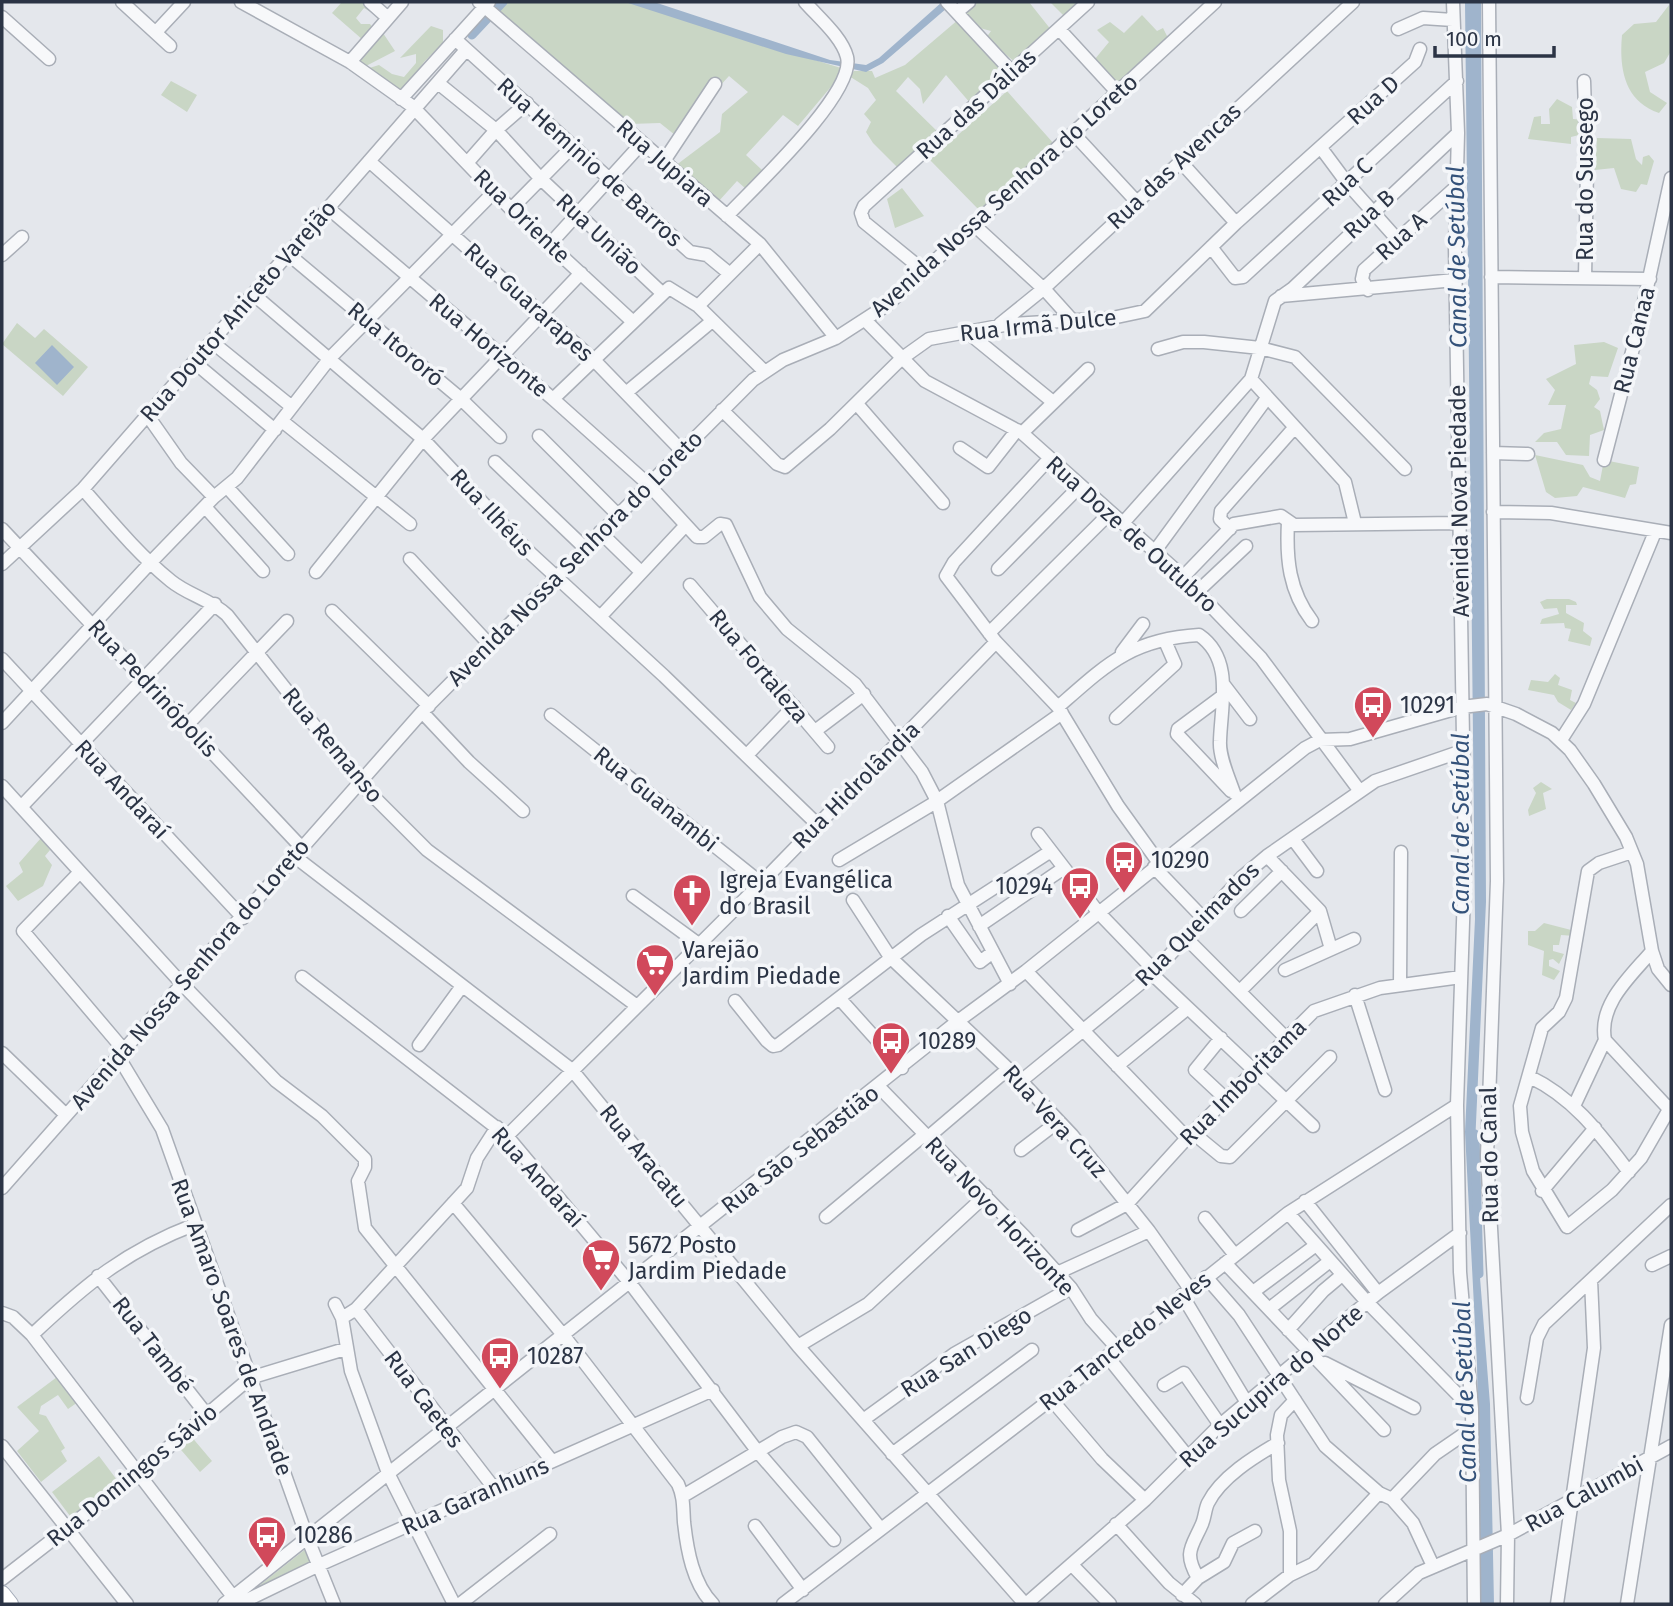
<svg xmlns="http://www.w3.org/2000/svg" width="1673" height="1606" viewBox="0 0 1673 1606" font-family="'Fira Sans',sans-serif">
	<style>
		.green { fill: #c9d6c5 }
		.water { fill: #9fb4cc }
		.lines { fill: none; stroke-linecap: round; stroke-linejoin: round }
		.canal { stroke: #9fb4cc; stroke-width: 9 }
		.minor-casing { stroke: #a9aeb7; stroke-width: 15 }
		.major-casing { stroke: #a3abb8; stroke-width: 18 }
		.minor { stroke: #f7f8fa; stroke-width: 12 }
		.major { stroke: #fff; stroke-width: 16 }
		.labels { text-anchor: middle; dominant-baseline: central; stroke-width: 7; stroke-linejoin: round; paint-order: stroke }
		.street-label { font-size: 23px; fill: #2b3445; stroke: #f4f6f9 }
		.poi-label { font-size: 23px; fill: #2b3445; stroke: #f4f6f9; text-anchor: start }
		.water-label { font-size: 24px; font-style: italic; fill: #34527a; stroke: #f4f6f9 }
	</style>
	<rect width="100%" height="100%" fill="#e4e7ec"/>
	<path class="green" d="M342 2H368L379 17 364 8 356 18 361 24H370L373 28 363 40 332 13Z
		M498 2H627L841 68 835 82 798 126 783 115 746 155 762 170 746 189 737 181 718 202 675 166 720 132 722 114 748 92 729 76 675 135 660 123 630 124 493 5Z
		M973 2H1029L1052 31 1016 63 986 38 991 31 976 27 962 12Z
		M1050 2H1084L1066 18Z
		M1669 5 1671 51 1664 63 1645 72 1650 92 1667 103 1659 113C1624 101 1619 68 1622 35L1634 24 1656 22Z
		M1142 15 1157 31 1163 28 1169 40 1120 86 1095 59 1109 42 1097 30 1110 22 1124 33Z
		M959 19 1007 71 971 104 946 75 923 104 920 89 908 77 896 91 939 133 900 170 873 143 866 132 871 122 864 114 876 100 868 88 849 76 854 71H872L875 78 905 65Z
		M431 26 443 30V43L424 62 403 92 366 69 379 65 392 74 404 77 416 63V54L400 58Z
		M383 33 395 51 366 66 355 60Z
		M171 81 197 95 187 112 161 95Z
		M1007 91 1055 145 981 212 930 160Z
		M1557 99 1572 107 1573 119 1583 120 1579 135 1571 137V144L1528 139 1534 117 1541 116V124H1550L1549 109Z
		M1597 138 1631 139 1636 159 1642 165 1643 157 1649 155 1654 161 1647 185 1641 184 1636 192 1621 189 1614 168 1595 170Z
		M902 188 924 216 895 228 887 199Z
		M17 323 35 338 44 329 88 367 63 396 2 344Z
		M1604 342 1618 348 1608 377 1591 376 1589 384 1597 390 1600 399 1594 407 1600 411 1604 430 1590 435 1589 456 1566 455 1557 442H1535L1544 433 1561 429 1566 405H1548L1555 390 1546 379 1576 364 1574 345Z
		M1535 455 1583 465 1590 477 1600 481 1604 460 1639 467 1636 484 1630 485 1625 498 1583 487 1577 496 1555 498 1546 492Z
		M1547 599H1569L1576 602 1577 605H1566V613L1584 623 1583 631 1592 638 1590 646 1568 641 1571 629 1565 628 1564 623 1540 624 1542 619 1559 614 1557 608 1544 609 1540 602Z
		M1555 674 1560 678 1558 685 1572 690 1570 700 1576 703 1571 710 1558 702 1554 695 1528 690 1531 680 1548 682Z
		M1541 782 1552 789 1543 793 1546 809 1529 816 1528 810 1536 793 1533 788Z
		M41 838 50 850 45 856 52 865 43 886 18 901 6 886 23 872 19 863Z
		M1544 923 1575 931V936L1561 935 1559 945H1553V951L1564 954 1559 964 1553 959 1549 960V966L1560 971 1554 980 1542 975 1544 951 1528 945V931H1535Z
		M57 1377 62 1385 76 1388 78 1402 68 1409 58 1395 41 1406 39 1414 46 1416 65 1448 61 1451 67 1461 41 1482 17 1451 39 1431 17 1407Z
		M190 1435 212 1461 200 1472 176 1444Z
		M99 1456 120 1484 73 1520 52 1492Z
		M307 1548 316 1569 236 1604Z"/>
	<path class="water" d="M625 2H654L830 60 866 65 879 58 942 2H954L883 63 866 72 786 54Z
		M1465 2H1481L1486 902 1475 1145 1479 1265 1490 1404 1494 1604H1481L1477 1364 1465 1132 1475 919Z
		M52 345 74 367 57 385 35 363Z"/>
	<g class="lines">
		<path class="canal" d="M472 35 503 2
			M1475 1134 1479 1274"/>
		<g class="minor-casing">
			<path id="minor" d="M122 2 170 46
				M241 2 350 62 412 106 511 209 632 321
				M370 2 388 18
				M479 2 760 244 836 338
				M947 2 1012 72
				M1453 2 1458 133 1455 246 1465 862 1457 1105 1460 1272 1472 1409 1474 1604
				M1489 2 1497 881 1487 1156 1508 1535 1507 1604
				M957 12 969 2
				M2 17 49 59
				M1059 29 1117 92
				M1398 29 1423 18 1453 20
				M156 32 184 2
				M455 39 690 252 707 255 730 274
				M350 62 402 2
				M1584 81 1587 167 1585 278
				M438 83 496 130 541 179 662 293
				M401 99 489 2
				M1073 133 1136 201
				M1321 148 1347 183 1397 239
				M369 161 593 359 682 451
				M664 161 715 84
				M1180 161 1236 223
				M467 163 496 130 527 103
				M328 208 553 399 648 484 697 537H704L720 524 726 525 760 597 787 629 855 684 922 772 937 801 958 885 1010 984
				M511 209 573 146
				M727 216C752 189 856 93 847 57 842 37 818 17 805 2
				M974 225 1046 291 1073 321
				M550 244 642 143
				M1211 247 1235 278 1243 277 1457 81
				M288 254 460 398 500 437
				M2 255 22 237
				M924 271 864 222 861 213 864 206 1088 2
				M1491 277 1650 279
				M1368 290 1362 279 1364 270 1456 187
				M253 294 423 439 527 550 664 676 817 824
				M1281 296 1455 280
				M698 306 760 244
				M866 321 925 381 1022 433 1179 573 1261 658 1359 790
				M1000 324 1042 290 1353 2
				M966 331 1053 402
				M212 342 292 407
				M1158 349 1183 342H1204L1260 348 1295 357 1405 469
				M194 362 275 430
				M1251 379 1345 482 1355 523
				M627 392 711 322
				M553 399 669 288 698 306 764 371
				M857 404 943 503
				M722 410 777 464 785 467 830 429 901 359 929 339 1010 324 1112 318 1145 311 1236 223 1415 62 1420 49
				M148 416 181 463 214 497
				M282 421 410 524
				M1022 433 1088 369
				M539 436 618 515
				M960 448 988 467 1017 430
				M1493 453 1528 454
				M1049 459 954 562 946 576 996 642 1058 707 1118 806 1159 863
				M1604 460 1638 329 1671 178
				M495 462 585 548
				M227 487 288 554
				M83 489C111 521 138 554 171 581 188 595 210 599 227 615L359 782 427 850 637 1006
				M206 508 263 571
				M1493 512 1551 513 1671 533
				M1288 522C1286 559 1289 591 1312 621
				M1123 523 1251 379 1275 301 1292 289 1458 133
				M2 529 302 848
				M1230 529 1220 519 1221 511 1294 428
				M600 532 641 572
				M1155 551 1267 398
				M410 559 489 644
				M2 564 83 489 466 50
				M998 569 1079 487
				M316 572 423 439 581 273
				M1183 577 1234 524 1281 516 1294 525 1459 523
				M690 585 828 747
				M1197 592 1246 546
				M332 611 429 706
				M600 617 685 526
				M989 633 1110 513
				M1122 652 1143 624
				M2 659 243 918
				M1224 685 1250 719
				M1221 697 1178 729 1177 734 1231 791
				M1058 707C1106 665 1131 639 1199 635 1234 659 1221 705 1220 741 1219 757 1229 778 1234 793
				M422 712 469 762 523 811
				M551 715 761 883
				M1116 718 1175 664 1165 641
				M2 723 151 562 214 497 237 478 330 358 494 192
				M187 725 287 621
				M815 731 864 694
				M1561 740 1584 704 1655 532
				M747 755 794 706
				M2 786 183 985 276 1081 322 1116 365 1159V1167L358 1181 365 1228 552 1461
				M937 801 1062 713
				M21 807 215 604
				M1038 834 1098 912 1154 970
				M1293 839 1317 871
				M1632 852 1599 863 1588 871 1566 998 1559 1012 1542 1028 1520 1106 1522 1132 1533 1171 1567 1227 1612 1190 1641 1158 1671 1106
				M294 856 572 1070 798 1346 1025 1604
				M1267 856 1320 911 1331 949
				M839 860 936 802
				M1154 867 1204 919
				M80 872 23 931 123 1049
				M633 896 700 945
				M853 900 890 957 1021 1081 1072 1135 1149 1231 1190 1289
				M1241 911 1282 871
				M948 916 980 962 993 952
				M979 926 1064 868
				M1187 939 1286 1038
				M1285 970 1354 939
				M1026 971 1187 1138
				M1152 974 1313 1126
				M302 977 507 1136 630 1283 758 1452 834 1540
				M1400 984 1401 852
				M1240 991 1320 911
				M1355 995 1385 1090
				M840 999 902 1068
				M735 1001 767 1041 773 1046 778 1045 921 935 1051 851
				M1221 1038 1195 1070 1226 1099
				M1605 1040C1598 1004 1631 976 1652 951
				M1605 1040 1669 1109
				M419 1045 462 986
				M2 1053 66 1115
				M118 1056 162 1129 307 1537 334 1604
				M1117 1066 1188 1008
				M1530 1077C1574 1098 1600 1134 1629 1172
				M1021 1081 1152 974 1242 877 1267 856 1375 781 1462 751
				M879 1087 1025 1237 1071 1288 1091 1319 1117 1348
				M1574 1106 1605 1040
				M1193 1133 1221 1156 1230 1157 1330 1057
				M507 1136 761 883 996 642
				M927 1138 1008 1069
				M1021 1150 1059 1121
				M2 1188 422 712 753 380 783 360 836 338 887 305 1215 2
				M1542 1191 1595 1128
				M1305 1201 1378 1293
				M453 1203 564 1336 678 1484C684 1497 683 1508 684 1522 687 1550 693 1584 713 1604
				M1288 1213 1367 1302 1472 1409
				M826 1217 924 1135
				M1205 1218 1235 1255
				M1078 1230 1127 1204 1187 1138 1314 1011 1380 988 1461 977
				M1225 1263 1384 1430
				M1652 1265 1671 1256
				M1057 1273 1149 1231
				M98 1276 207 1415
				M1206 1277 1239 1315 1325 1446 1379 1493 1392 1499 1413 1523 1433 1566
				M1253 1292 1316 1245
				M1182 1295 1247 1403
				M335 1304 342 1318 351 1371 388 1473 454 1604
				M356 1309 494 1488
				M1269 1309 1330 1261
				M2 1313 13 1317 32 1335 234 1598
				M342 1318 356 1309 467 1188 477 1158 497 1127
				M1288 1330 1323 1291 1342 1275
				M32 1335C86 1284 125 1251 196 1224
				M798 1346 868 1304 986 1195
				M1107 1356 1188 1457
				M1325 1363 1414 1408
				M1164 1385 1184 1373 1220 1425
				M1527 1398 1537 1338 1544 1324 1671 1205
				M1051 1399 1102 1459 1145 1500
				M863 1420 954 1354 1071 1288
				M2 1446 127 1604
				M892 1454 1032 1350
				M683 1496 782 1437 796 1432 807 1437 880 1528
				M1392 1499 1435 1454 1470 1430
				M1116 1524 1169 1583 1195 1604
				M755 1526 803 1590
				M1073 1566 1110 1604
				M1290 1575V1531L1279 1480 1277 1435 1281 1415 1295 1400
				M1198 1578 1224 1562 1233 1543 1255 1531
				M2 1579 137 1474 250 1378 345 1349
				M1182 1595 1198 1578C1183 1552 1192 1547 1202 1524 1205 1517 1205 1509 1208 1503 1221 1477 1254 1457 1278 1443
				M224 1604 958 1021 1026 971 1305 748 1320 740 1350 739 1462 707 1487 704 1516 714 1552 733 1570 750 1594 784 1626 837 1637 864 1652 951 1658 969 1671 985
				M239 1604 319 1565 713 1390
				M460 1604 550 1534
				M783 1604 1139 1332 1288 1213 1457 1105
				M1026 1604 1145 1500 1220 1425 1378 1293 1460 1233
				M1252 1604 1290 1575 1313 1564 1379 1493
				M1385 1604 1419 1573 1508 1535 1671 1446
				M1557 1604 1594 1348 1591 1280
				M1627 1604 1671 1325"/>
		</g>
		<g class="major-casing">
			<path id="major" d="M2 1594 10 1604"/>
		</g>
		<use href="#minor" class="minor"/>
		<use href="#major" class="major"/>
	</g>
	<defs>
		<g id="bus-pin" transform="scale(2.0125)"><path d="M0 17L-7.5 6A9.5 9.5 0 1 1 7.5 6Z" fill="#d1495b" stroke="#f4f6f9"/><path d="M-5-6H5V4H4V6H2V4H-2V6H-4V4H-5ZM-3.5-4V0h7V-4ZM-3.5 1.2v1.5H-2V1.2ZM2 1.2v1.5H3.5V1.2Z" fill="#fff"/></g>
		<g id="church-pin" transform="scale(2.0125)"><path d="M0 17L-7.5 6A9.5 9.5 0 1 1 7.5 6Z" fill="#d1495b" stroke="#f4f6f9"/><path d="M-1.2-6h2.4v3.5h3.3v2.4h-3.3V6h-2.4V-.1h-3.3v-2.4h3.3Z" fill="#fff"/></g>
		<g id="supermarket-pin" transform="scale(2.0125)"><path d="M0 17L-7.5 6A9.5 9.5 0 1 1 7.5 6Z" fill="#d1495b" stroke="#f4f6f9"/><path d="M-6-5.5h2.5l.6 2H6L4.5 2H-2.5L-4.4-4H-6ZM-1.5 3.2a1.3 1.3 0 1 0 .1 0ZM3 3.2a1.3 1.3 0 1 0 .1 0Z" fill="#fff"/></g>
	</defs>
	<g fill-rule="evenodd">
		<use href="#bus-pin" x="1373" y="705"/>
		<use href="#bus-pin" x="1124" y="860"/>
		<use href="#bus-pin" x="1080" y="886"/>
		<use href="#church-pin" x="692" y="893"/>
		<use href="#supermarket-pin" x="655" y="963"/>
		<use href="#bus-pin" x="891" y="1041"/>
		<use href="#supermarket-pin" x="601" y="1258"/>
		<use href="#bus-pin" x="500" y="1356"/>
		<use href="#bus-pin" x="267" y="1535"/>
	</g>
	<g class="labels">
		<g class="street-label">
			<text transform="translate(1373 100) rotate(-42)">Rua D</text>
			<text transform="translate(976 104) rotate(-42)">Rua das Dálias</text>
			<text transform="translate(590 162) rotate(42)">Rua Heminio de Barros</text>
			<text transform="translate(665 163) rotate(41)">Rua Jupiara</text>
			<text transform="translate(1174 166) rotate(-43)">Rua das Avencas</text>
			<text transform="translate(1585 179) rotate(-90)">Rua do Sussego</text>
			<text transform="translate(1347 182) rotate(-43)">Rua C</text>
			<text transform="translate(1004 195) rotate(-42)">Avenida Nossa Senhora do Loreto</text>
			<text transform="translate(1369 214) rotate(-43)">Rua B</text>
			<text transform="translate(522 216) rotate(44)">Rua Oriente</text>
			<text transform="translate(599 234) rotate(43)">Rua União</text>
			<text transform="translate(1401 236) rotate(-42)">Rua A</text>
			<text transform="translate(529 302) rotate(42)">Rua Guararapes</text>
			<text transform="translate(238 311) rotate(-49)">Rua Doutor Aniceto Varejão</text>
			<text transform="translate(1038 325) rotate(-6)">Rua Irmã Dulce</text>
			<text transform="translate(1634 340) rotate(-76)">Rua Canaa</text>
			<text transform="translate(396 344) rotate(40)">Rua Itororó</text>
			<text transform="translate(489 345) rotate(40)">Rua Horizonte</text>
			<text transform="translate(1459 501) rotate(-91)">Avenida Nova Piedade</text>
			<text transform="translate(492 512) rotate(47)">Rua Ilhéus</text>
			<text transform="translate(1132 534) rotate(42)">Rua Doze de Outubro</text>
			<text transform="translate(575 558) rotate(-45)">Avenida Nossa Senhora do Loreto</text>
			<text transform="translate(759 666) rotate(50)">Rua Fortaleza</text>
			<text transform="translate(153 688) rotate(47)">Rua Pedrinópolis</text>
			<text transform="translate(333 745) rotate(50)">Rua Remanso</text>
			<text transform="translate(856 785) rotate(-45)">Rua Hidrolândia</text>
			<text transform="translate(122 789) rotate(47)">Rua Andaraí</text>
			<text transform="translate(656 799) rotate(39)">Rua Guanambi</text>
			<text transform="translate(1197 924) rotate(-45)">Rua Queimados</text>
			<text transform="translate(190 974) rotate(-49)">Avenida Nossa Senhora do Loreto</text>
			<text transform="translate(1243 1082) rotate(-45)">Rua Imboritama</text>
			<text transform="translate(1055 1121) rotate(48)">Rua Vera Cruz</text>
			<text transform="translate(800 1149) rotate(-38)">Rua São Sebastião</text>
			<text transform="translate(1489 1155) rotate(-91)">Rua do Canal</text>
			<text transform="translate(644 1156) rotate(51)">Rua Aracatu</text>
			<text transform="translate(538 1177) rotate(48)">Rua Andaraí</text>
			<text transform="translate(1000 1216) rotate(47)">Rua Novo Horizonte</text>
			<text transform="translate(232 1327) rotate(70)">Rua Amaro Soares de Andrade</text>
			<text transform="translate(1125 1341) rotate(-38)">Rua Tancredo Neves</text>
			<text transform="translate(153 1345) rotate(52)">Rua També</text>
			<text transform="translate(966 1352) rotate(-32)">Rua San Diego</text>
			<text transform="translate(1271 1386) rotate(-41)">Rua Sucupira do Norte</text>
			<text transform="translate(424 1399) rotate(53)">Rua Caetes</text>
			<text transform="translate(132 1475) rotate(-39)">Rua Domingos Sávio</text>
			<text transform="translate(1584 1494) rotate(-29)">Rua Calumbi</text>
			<text transform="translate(475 1496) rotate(-24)">Rua Garanhuns</text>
		</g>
		<g class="poi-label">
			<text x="1400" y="705">10291</text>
			<text x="1151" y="860">10290</text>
			<text x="719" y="880">Igreja Evangélica<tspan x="719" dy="26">do Brasil</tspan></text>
			<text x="1053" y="886" text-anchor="end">10294</text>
			<text x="682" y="950">Varejão<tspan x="682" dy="26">Jardim Piedade</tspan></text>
			<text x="918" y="1041">10289</text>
			<text x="628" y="1245">5672 Posto<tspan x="628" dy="26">Jardim Piedade</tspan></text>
			<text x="527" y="1356">10287</text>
			<text x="294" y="1535">10286</text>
		</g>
		<g class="water-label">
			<text transform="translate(1457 257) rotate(-91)">Canal de Setúbal</text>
			<text transform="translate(1461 824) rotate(-90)">Canal de Setúbal</text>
			<text transform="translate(1465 1392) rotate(-92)">Canal de Setúbal</text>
		</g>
	</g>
	<rect width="1673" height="1606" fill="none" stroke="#2b3445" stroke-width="7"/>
	<path d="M1435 46v10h119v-10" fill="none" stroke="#2b3445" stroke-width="3.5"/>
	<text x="1446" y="46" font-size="21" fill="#2b3445" stroke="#f4f6f9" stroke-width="5" paint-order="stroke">100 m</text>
</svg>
